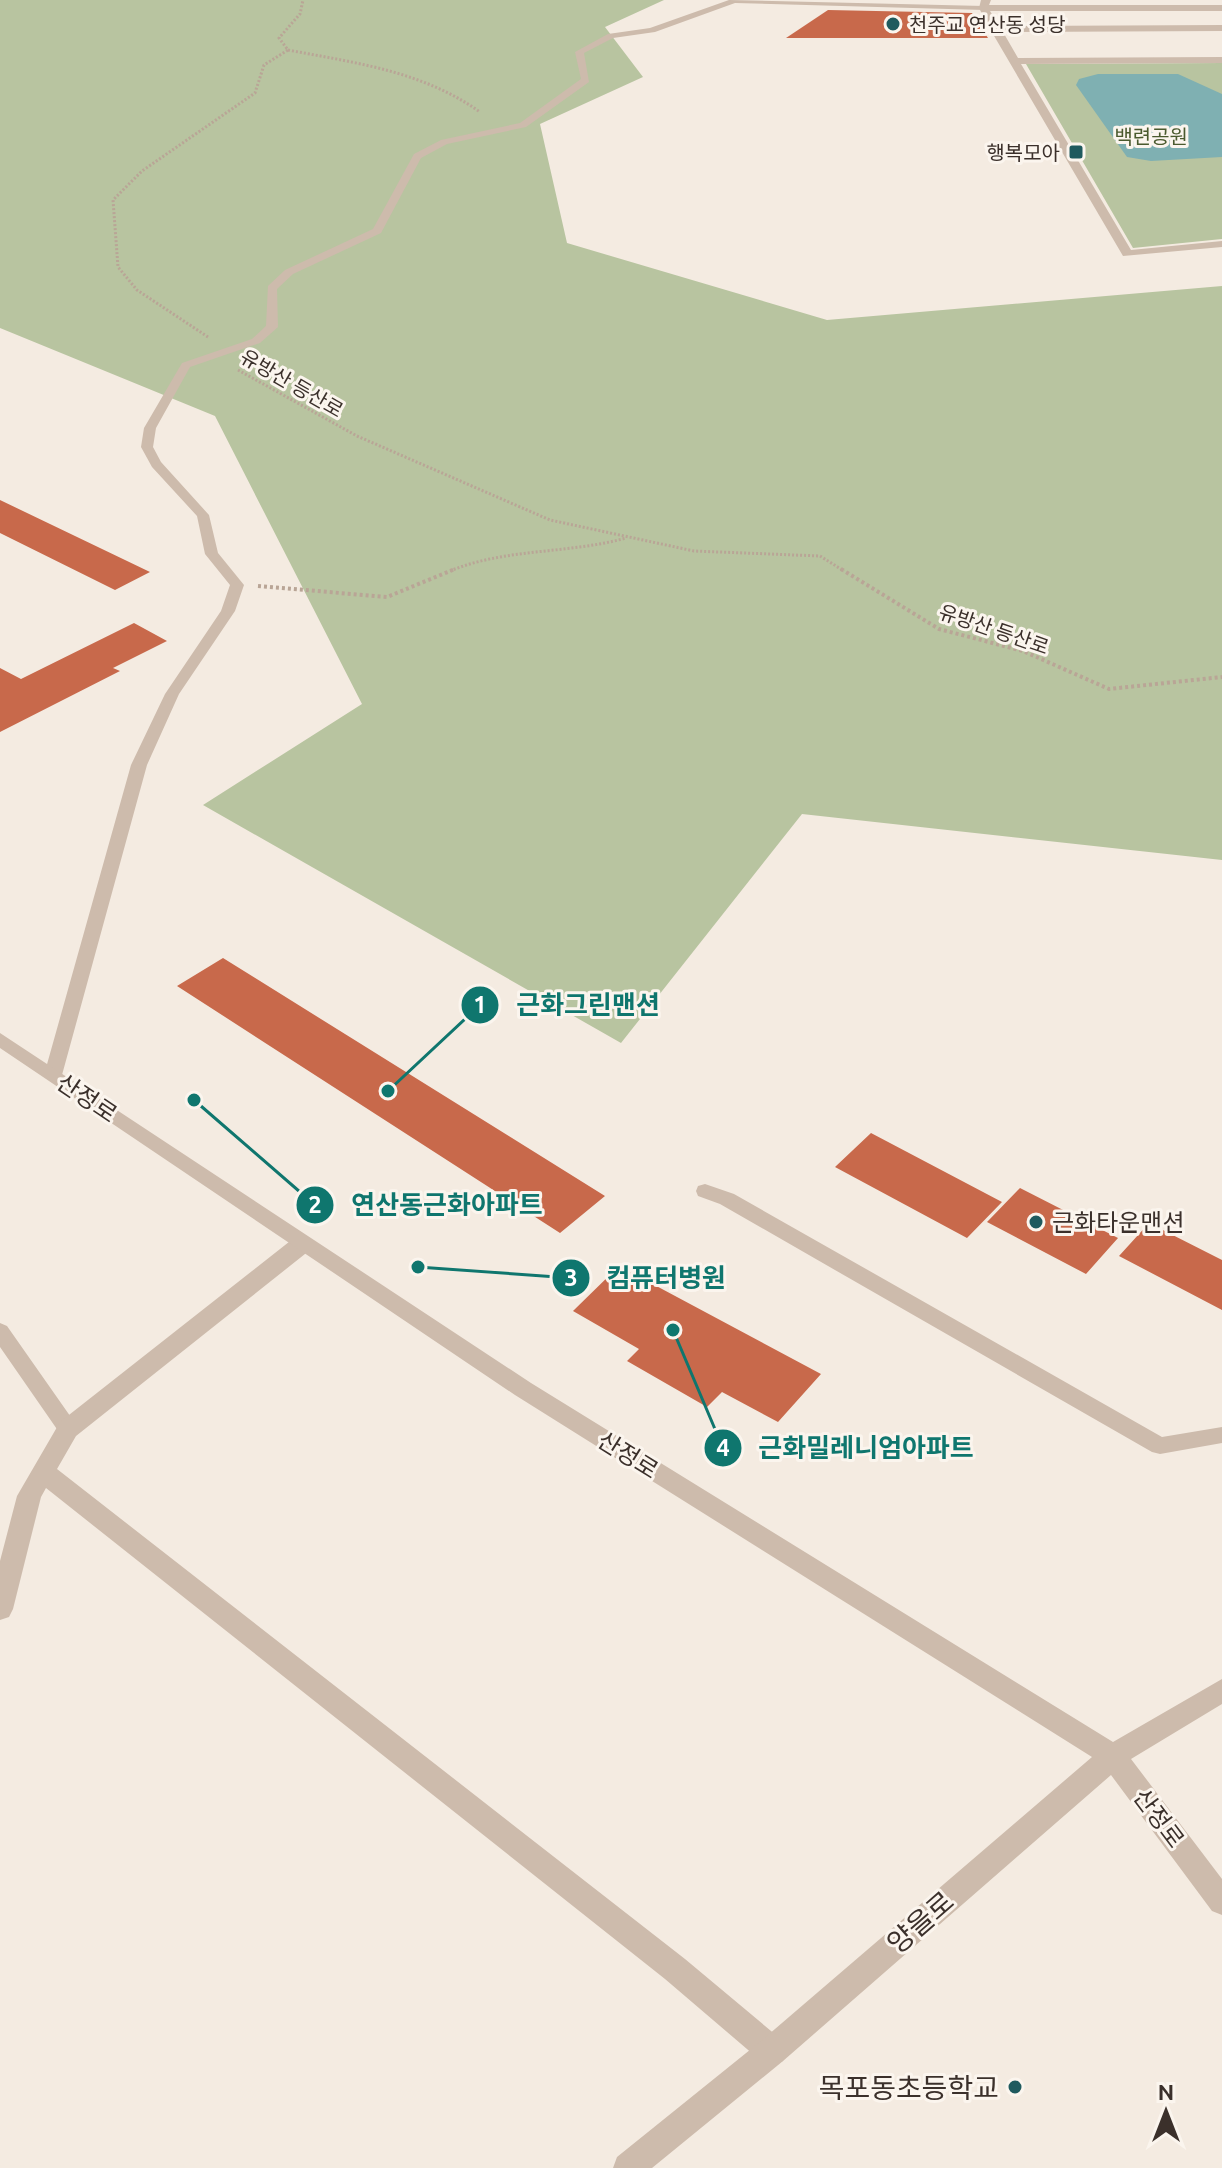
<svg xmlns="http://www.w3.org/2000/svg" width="1222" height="2168" viewBox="0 0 1222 2168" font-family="Ubuntu,'Noto Sans KR',sans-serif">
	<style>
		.green { fill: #b8c4a0 }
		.water { fill: #7fb0b2 }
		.building { fill: #c8694b }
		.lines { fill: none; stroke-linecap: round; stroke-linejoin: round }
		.path-far1 { stroke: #b9a596; stroke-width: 3; stroke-dasharray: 2 2; stroke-linecap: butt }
		.path { stroke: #b9a596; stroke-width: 4; stroke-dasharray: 3 3; stroke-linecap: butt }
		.service { fill: #cdbbac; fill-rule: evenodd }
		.minor { fill: #cdbbac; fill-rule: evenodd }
		.tertiary { fill: #cdbbac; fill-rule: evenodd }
		.poi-dot { fill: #1f5a5e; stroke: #fbf5ee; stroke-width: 3 }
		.labels { text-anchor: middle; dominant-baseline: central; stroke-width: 6; stroke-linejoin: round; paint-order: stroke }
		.far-poi-label { font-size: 20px; fill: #3b302b; stroke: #fbf5ee; text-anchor: start }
		.far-park-label { font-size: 20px; fill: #4a5a2e; stroke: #fbf5ee }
		.far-street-label { font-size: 20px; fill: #3b302b; stroke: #fbf5ee }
		.street-label { font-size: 24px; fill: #3b302b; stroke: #fbf5ee }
		.poi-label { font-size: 24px; fill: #3b302b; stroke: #fbf5ee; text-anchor: start }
		.near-street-label { font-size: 28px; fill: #3b302b; stroke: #fbf5ee }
		.near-poi-label { font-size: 28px; fill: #3b302b; stroke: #fbf5ee; text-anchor: end }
		.leader { fill: none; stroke: #0f766e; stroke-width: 3 }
		.callout-dot { fill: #0f766e; stroke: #fbf5ee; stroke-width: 3 }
		.mark-label { font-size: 24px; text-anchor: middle; font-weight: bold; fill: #fff }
		.callout-label { font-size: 26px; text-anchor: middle; font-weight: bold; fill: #0f766e; stroke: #fbf5ee; stroke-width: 6; stroke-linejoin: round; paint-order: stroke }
	</style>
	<rect width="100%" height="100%" fill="#f4ebe1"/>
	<path class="green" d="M0 0H664L605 27 643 77 540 124 567 243 827 320 1222 286V860L802 814 621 1043 203 805 362 704 215 416 0 328Z
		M1222 63V239L1133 248 1026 64Z"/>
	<path class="water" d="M1098 74H1178L1222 94V157L1151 161 1127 157 1076 85 1079 79Z"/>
	<path class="building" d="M828 10 972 13 988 38H786Z
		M0 500 150 572 115 590 0 533Z
		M134 623 167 641 113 668 120 671 0 732V668L21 679Z
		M223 958 605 1196 560 1233 177 986Z
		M871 1133 1002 1202 967 1238 835 1167Z
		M1020 1188 1118 1238 1086 1274 987 1222Z
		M1149 1223 1222 1260V1310L1119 1256Z
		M619 1266 821 1374 778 1422 722 1392 707 1407 627 1361 639 1349 573 1311Z"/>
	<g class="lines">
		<path class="path-far1" d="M288 50C356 63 422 71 480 112
			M208 337 137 290 118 267 113 200 142 171 255 93 264 65 288 50 279 38 300 14 303 0
			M238 370 357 436 550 520 694 551 820 556 844 571
			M450 571C505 548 569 554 626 538"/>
		<path class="path" d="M841 569 939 629 1023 651 1109 689 1222 677
			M258 586 387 597 455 569"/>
		<path class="service" d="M729 0 984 6 988 8 984 10 735 3 655 32 613 38 584 53 589 82 526 127 447 144 421 158 381 233 293 274 277 289 278 327 260 343 190 367 156 428 153 447 161 462 209 515 218 553 244 585 235 611 179 694 147 765 62 1075 59 1079H47L44 1075 131 765 165 694 221 611 230 585 205 554 197 516 152 467 141 447 144 428 182 363 252 339 266 326 268 286 285 270 373 229 414 154 441 140 520 123 581 79 575 52 608 34 650 28Z
			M705 1184 734 1194 1162 1437 1222 1427V1443L1160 1454 1152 1452 720 1204 698 1196 696 1191 698 1186Z
			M0 1323 7 1326 75 1423 79 1429 75 1435 68 1437 61 1435 0 1347Z"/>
		<path class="minor" d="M981 0H991L989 5H1222V11H990L999 26 1222 25V31L1003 32 1018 58 1222 57V63L1021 64 1131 250 1222 241V247L1123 256 990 29 979 8Z
			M302 1236 310 1238 313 1244 310 1250 76 1436 57 1469 685 1959 783 2041 787 2051 783 2061 772 2066 761 2061 665 1979 46 1488 41 1497 13 1609 9 1617 0 1620V1561L17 1496 60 1422 294 1238Z"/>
		<path class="tertiary" d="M0 1033 531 1383 1113 1742 1222 1679V1704L1131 1759 1222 1879V1915L1212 1911 1111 1775 783 2061 652 2168H613L617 2157 761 2041 1092 1757 515 1395 0 1048Z"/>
	</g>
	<g class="poi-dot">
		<circle cx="893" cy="24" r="8"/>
		<rect x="1068" y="144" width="16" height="16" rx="4"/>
		<circle cx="1036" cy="1222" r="8"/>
		<circle cx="1015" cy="2087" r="8"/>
	</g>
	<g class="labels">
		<g class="far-poi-label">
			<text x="909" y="24">천주교 연산동 성당</text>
			<text x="1060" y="152" text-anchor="end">행복모아</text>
		</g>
		<g class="far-park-label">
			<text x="1151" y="136">백련공원</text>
		</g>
		<g class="far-street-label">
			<text transform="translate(292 383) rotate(30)">유방산 등산로</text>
			<text transform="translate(994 629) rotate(19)">유방산 등산로</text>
		</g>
		<g class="street-label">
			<text transform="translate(87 1098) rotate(34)">산정로</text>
			<text transform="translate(628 1455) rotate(32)">산정로</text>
			<text transform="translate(1159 1818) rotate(53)">산정로</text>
		</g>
		<g class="poi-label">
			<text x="1052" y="1222">근화타운맨션</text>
		</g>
		<g class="near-street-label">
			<text transform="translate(920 1922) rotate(-41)">양을로</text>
		</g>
		<g class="near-poi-label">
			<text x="999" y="2087">목포동초등학교</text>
		</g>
	</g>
	<path class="leader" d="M388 1091L480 1005M194 1100L315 1205M418 1267L571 1278M673 1330L723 1448"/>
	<g class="callout-dot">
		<circle cx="388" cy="1091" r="8"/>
		<circle cx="194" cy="1100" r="8"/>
		<circle cx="418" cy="1267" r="8"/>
		<circle cx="673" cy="1330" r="8"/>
		<circle cx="480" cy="1005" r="20"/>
		<circle cx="315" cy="1205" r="20"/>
		<circle cx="571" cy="1278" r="20"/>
		<circle cx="723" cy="1448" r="20"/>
	</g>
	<g class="mark-label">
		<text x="480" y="1013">1</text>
		<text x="315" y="1213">2</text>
		<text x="571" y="1286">3</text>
		<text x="723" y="1456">4</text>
	</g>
	<g class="callout-label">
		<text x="588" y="1014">근화그린맨션</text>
		<text x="447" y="1214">연산동근화아파트</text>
		<text x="666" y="1287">컴퓨터병원</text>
		<text x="866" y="1457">근화밀레니엄아파트</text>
	</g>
	<g transform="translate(1166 2112)" stroke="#fbf5ee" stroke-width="6" paint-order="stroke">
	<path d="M0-6L14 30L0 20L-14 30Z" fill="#3b302b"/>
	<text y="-12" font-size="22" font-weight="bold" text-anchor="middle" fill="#3b302b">N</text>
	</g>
</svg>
